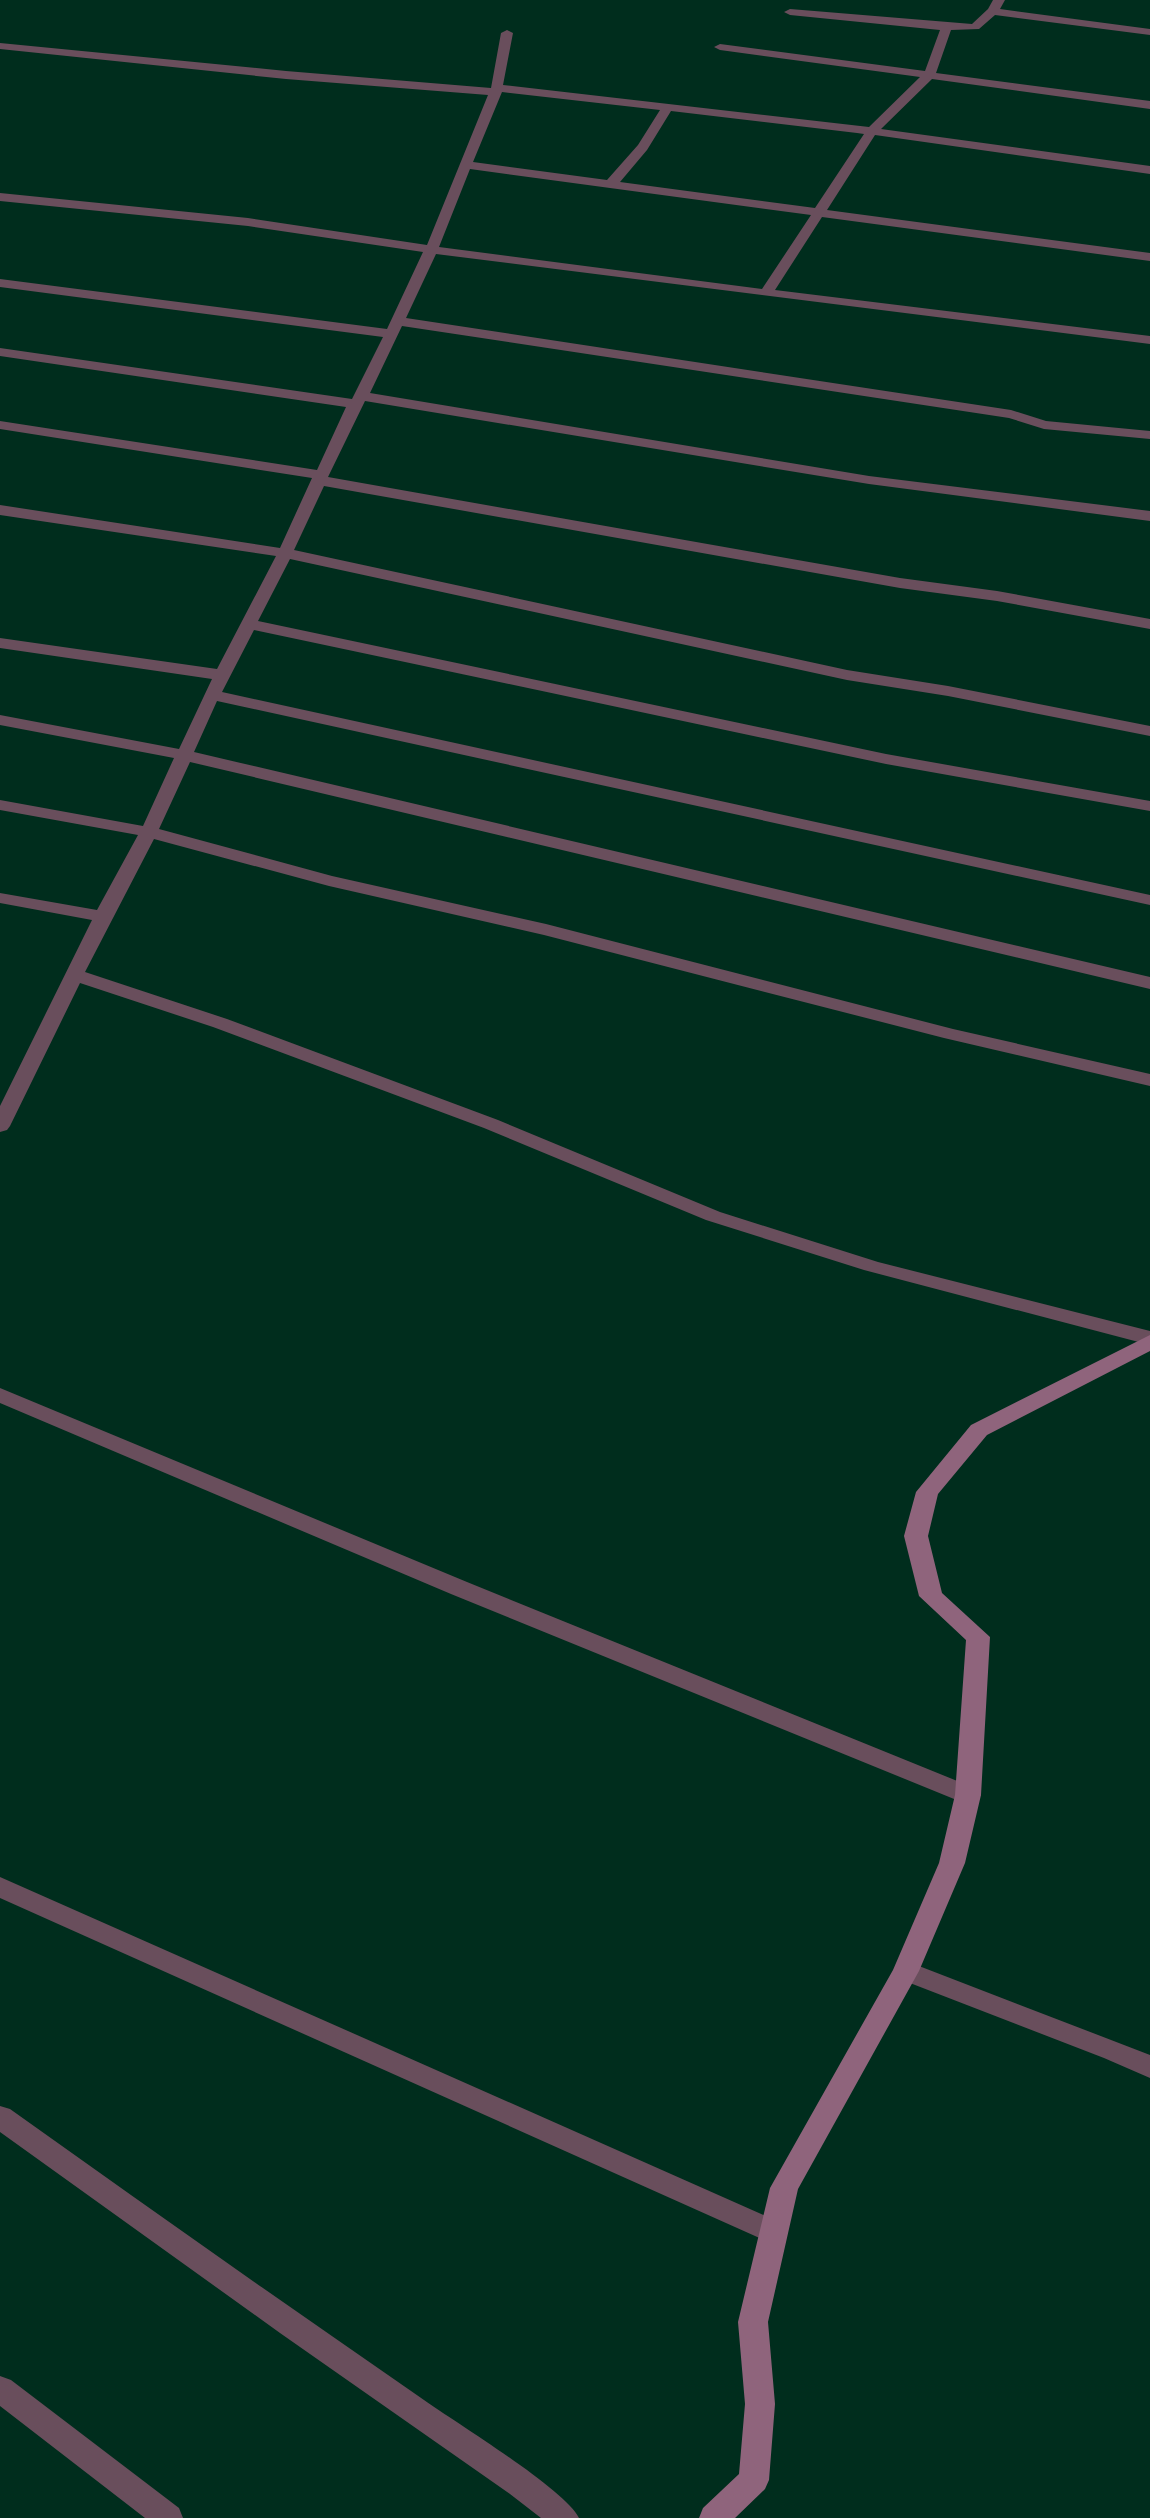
<svg xmlns="http://www.w3.org/2000/svg" width="1150" height="2518" viewBox="0 0 1150 2518" font-family="Karla,sans-serif">
	<style>
		.lines { fill: none; stroke-linecap: round; stroke-linejoin: round }
		.street { fill: #694e5c; fill-rule: evenodd }
		.secondary { fill: #8f647c; fill-rule: evenodd }
	</style>
	<rect width="100%" height="100%" fill="#002d1d"/>
	<g class="lines">
		<path class="street" d="M993 0H1005L1000 9 1150 29V35L995 15 979 29 951 30 936 73 1150 101V109L932 79 881 129 1150 166V174L875 135 827 210 1150 253V261L822 217 775 290 1150 336V344L436 254 406 318 1011 410 1046 421 1150 431V439L1044 429 1009 418 402 326 370 393 869 476 1150 511V521L869 484 365 401 328 477 900 578 997 591 1150 619V629L997 601 900 588 324 486 294 550 847 670 948 686 1150 726V736L948 696 847 680 290 559 258 621 886 754 1150 801V811L886 764 254 630 222 692 1150 895V905L217 701 194 752 1150 977V989L190 762 159 829 332 876 546 924 953 1029 1150 1074V1086L944 1038 544 935 329 886 154 839 85 972 227 1019 498 1120 720 1212 878 1262 1150 1331V1345L864 1270 706 1220 484 1128 213 1027 80 983 10 1126 7 1130 0 1132V1106L92 920 0 903V893L97 910 138 835 0 810V800L143 826 174 758 0 725V715L179 749 212 679 0 648V638L217 669 276 556 0 515V505L280 548 312 478 0 429V421L317 470 346 407 0 356V348L352 399 383 337 0 287V279L387 329 423 252 248 226 0 201V193L248 218 427 245 488 95 286 79 0 49V43L286 71 491 88 501 33 507 30 513 33 503 85 869 127 920 77 720 50 714 47 720 44 925 71 940 30 790 15 784 12 790 9 972 24 988 9ZM502 92 660 110 638 145 607 180 473 162ZM671 111 857 133 864 134 815 208 620 182 647 150ZM470 169 811 215 762 289 439 247Z
			M0 1388 467 1582 977 1789 981 1795 977 1801 968 1804 959 1801 451 1594 0 1403Z
			M0 1877 784 2224 788 2232 784 2240 774 2244 764 2240 0 1898Z
			M906 1961 1150 2055V2078L1104 2058 897 1978 893 1971 897 1964Z
			M0 2106 10 2109C147 2207 285 2304 424 2400 455 2422 566 2490 579 2518H541L510 2494 280 2333 0 2132Z
			M0 2376 11 2380 179 2508 183 2518H145L0 2406Z"/>
		<path class="secondary" d="M1150 1335V1351L987 1435 938 1494 928 1536 942 1593 990 1637 981 1795 965 1863 919 1971 798 2189 768 2322 775 2404 769 2480 765 2489 735 2518H699L703 2508 739 2474 745 2404 738 2322 770 2188 893 1970 939 1863 955 1795 966 1640 919 1596 904 1536 916 1492 971 1425Z"/>
	</g>
</svg>
